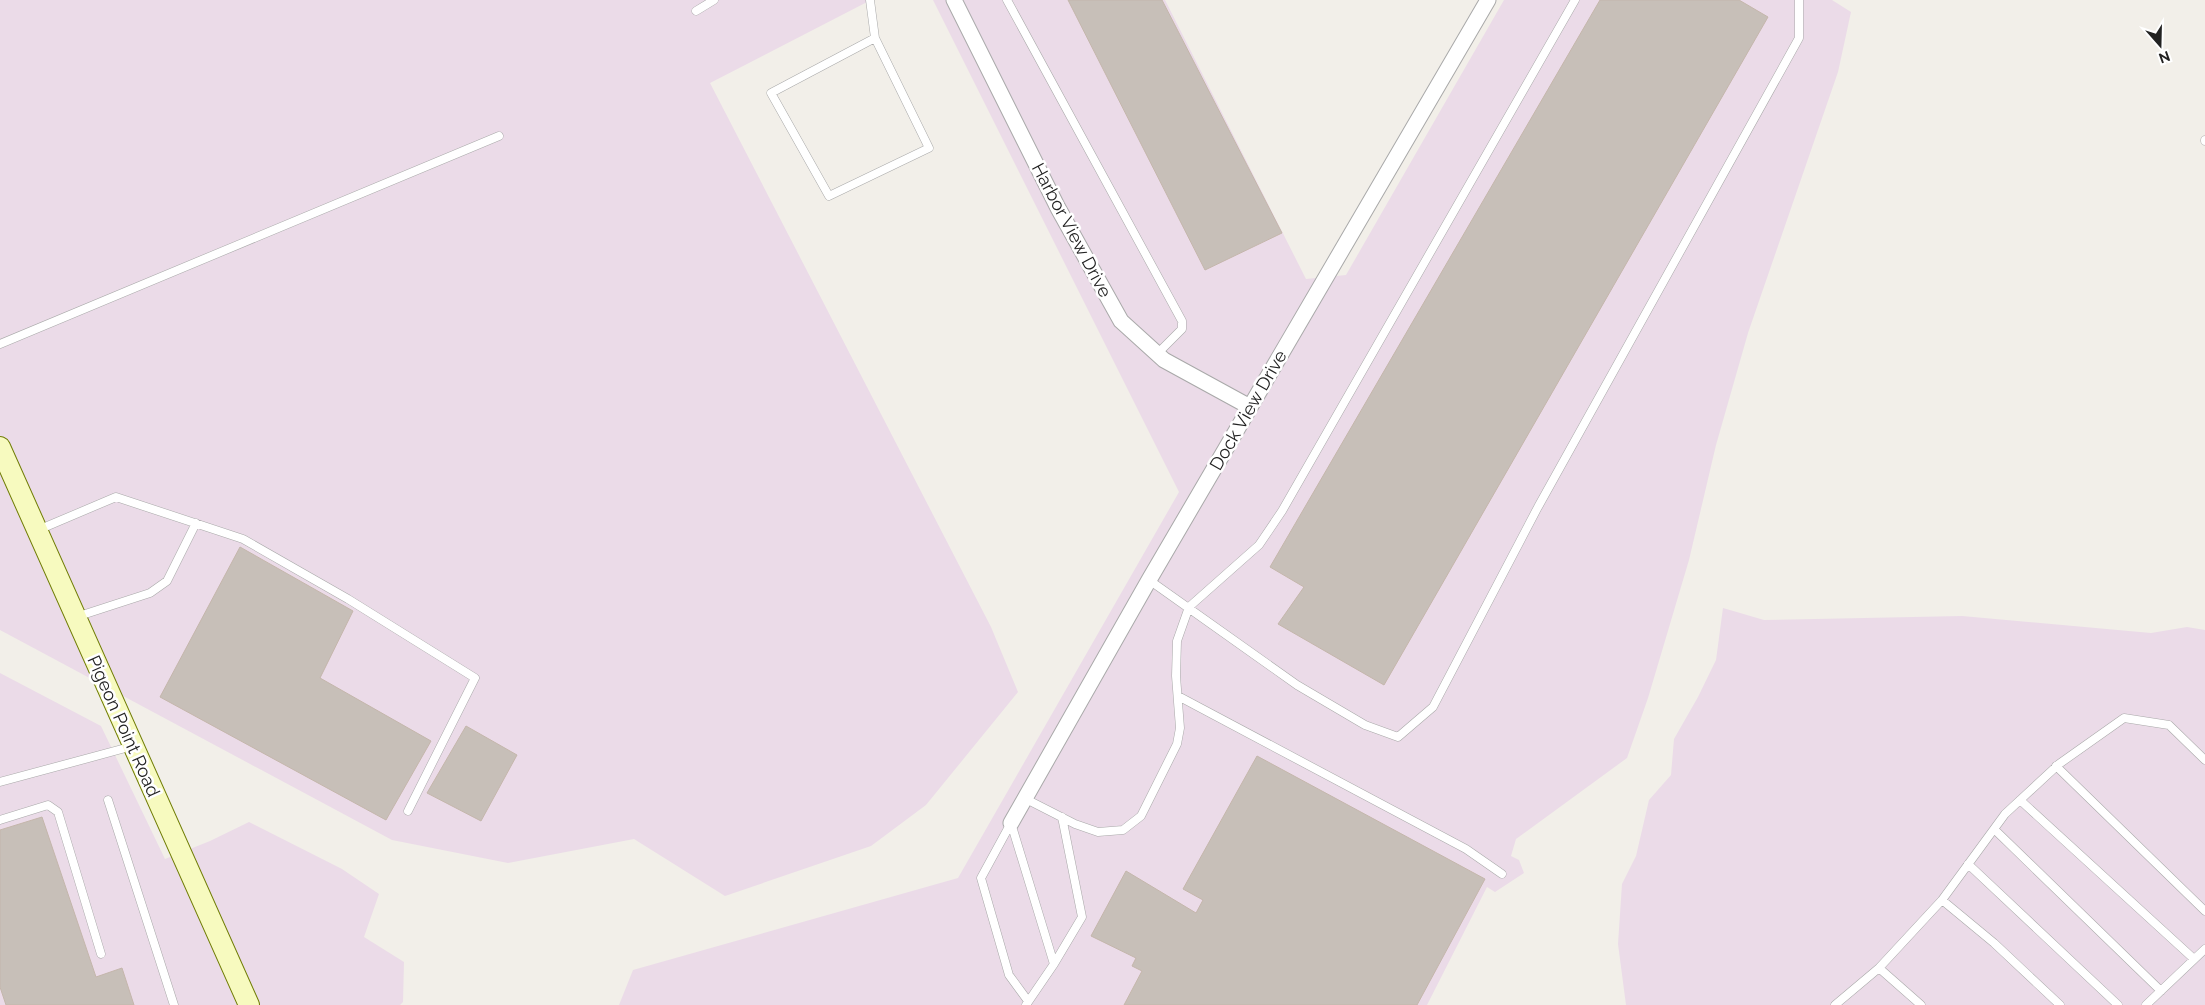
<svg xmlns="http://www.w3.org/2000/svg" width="2205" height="1005" viewBox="0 0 2205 1005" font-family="Raleway,sans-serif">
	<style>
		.industrial { fill: #ebdbe8 }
		.building { fill: #c7bfb8; stroke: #c4b6ab }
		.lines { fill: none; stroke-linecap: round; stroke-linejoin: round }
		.lane-casing { stroke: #a9a9a9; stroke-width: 9 }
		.street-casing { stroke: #a9a9a9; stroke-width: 17 }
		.secondary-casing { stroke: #707d05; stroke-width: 22 }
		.lane { stroke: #fff; stroke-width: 8 }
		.street { stroke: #fff; stroke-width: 15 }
		.secondary { stroke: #f7fabf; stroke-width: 20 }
		.labels { text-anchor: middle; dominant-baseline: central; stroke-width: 5; stroke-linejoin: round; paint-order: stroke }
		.street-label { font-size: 18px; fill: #222; stroke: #fff }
	</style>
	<rect width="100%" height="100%" fill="#f2efe9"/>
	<path class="industrial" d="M0 0H871L710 83 991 627 1018 692 926 805 871 846 725 896 634 839 508 863 392 840 0 630Z
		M933 0H1165L1306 279 1346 275 1504 0H1832L1851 12 1838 72 1748 333 1716 445 1689 560 1648 698 1627 758 1516 839 1511 856 1519 860 1524 873 1495 892 1487 887 1427 1005H619L633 970 958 878 1179 492Z
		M1723 608 1764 620 1962 616 2151 633 2187 627 2205 630V1005H1626L1618 944 1622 884 1636 856 1649 800 1671 775 1674 739 1698 697 1716 660Z
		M0 673 101 726 165 859 210 841 249 822 342 869 379 894 364 937 404 962 403 1002 400 1005H0Z"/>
	<path class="building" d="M1068 0H1162L1282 233 1205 270Z
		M1600 0H1739L1768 17 1384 685 1278 624 1304 587 1270 567Z
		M240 547 353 611 320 678 431 741 386 820 160 697Z
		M466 726 517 755 481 821 427 793Z
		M1257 756 1485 879 1417 1005H1124L1142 971 1132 966 1136 958 1091 936 1126 871 1196 913 1203 900 1183 889Z
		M42 817 96 977 122 968 134 1005H6L0 987V830Z"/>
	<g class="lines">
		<g class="lane-casing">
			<path id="lane" d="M870 0 875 38 929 148 829 196 771 93 875 38
				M1007 0 1182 321V329L1157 354
				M696 11 714 0
				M2205 140V141
				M0 344 499 136
				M38 530 116 497 243 539 348 599 475 678 408 811
				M1149 580 1297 685 1365 725 1398 737 1433 707 1538 507 1799 38V0
				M76 617 150 593 167 581 196 523
				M1178 696 1466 849 1502 874
				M2056 766 2205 911
				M0 782 133 746
				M1024 798 1075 824 1098 832 1123 830 1141 816 1177 744 1180 728 1176 676 1177 641 1189 607 1259 545 1282 511 1575 0
				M108 800 174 1005
				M2020 800 2194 959
				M0 820 48 805 58 812 101 954
				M1011 823 1054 964 1026 1005
				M1011 823 981 878 1009 975 1028 1001
				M1994 829 2161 991
				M1968 864 2118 1005
				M1942 900 2005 814 2059 764 2124 718 2169 725 2205 760
				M1054 964 1082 917 1062 817
				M1879 968 1921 1005
				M1835 1005 1879 968 1942 900 1994 943 2060 1005
				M2146 1005 2205 949"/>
		</g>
		<g class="street-casing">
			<path id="street" d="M954 0 1058 208 1121 321 1164 360 1250 407
				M1011 823 1149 580 1488 0"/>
		</g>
		<g class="secondary-casing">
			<path id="secondary" d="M0 447 249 1005"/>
		</g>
		<use href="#lane" class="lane"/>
		<use href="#street" class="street"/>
		<use href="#secondary" class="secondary"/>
	</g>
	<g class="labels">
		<g class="street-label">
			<text transform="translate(1072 230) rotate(62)">Harbor View Drive</text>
			<text transform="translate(1248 410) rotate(-60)">Dock View Drive</text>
			<text transform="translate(124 726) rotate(66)">Pigeon Point Road</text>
		</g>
	</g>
	<g transform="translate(2160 45) rotate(160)" stroke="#ffffff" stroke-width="4" paint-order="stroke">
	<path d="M0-4L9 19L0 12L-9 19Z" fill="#222222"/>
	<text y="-8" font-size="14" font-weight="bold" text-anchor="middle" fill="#222222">N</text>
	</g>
</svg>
